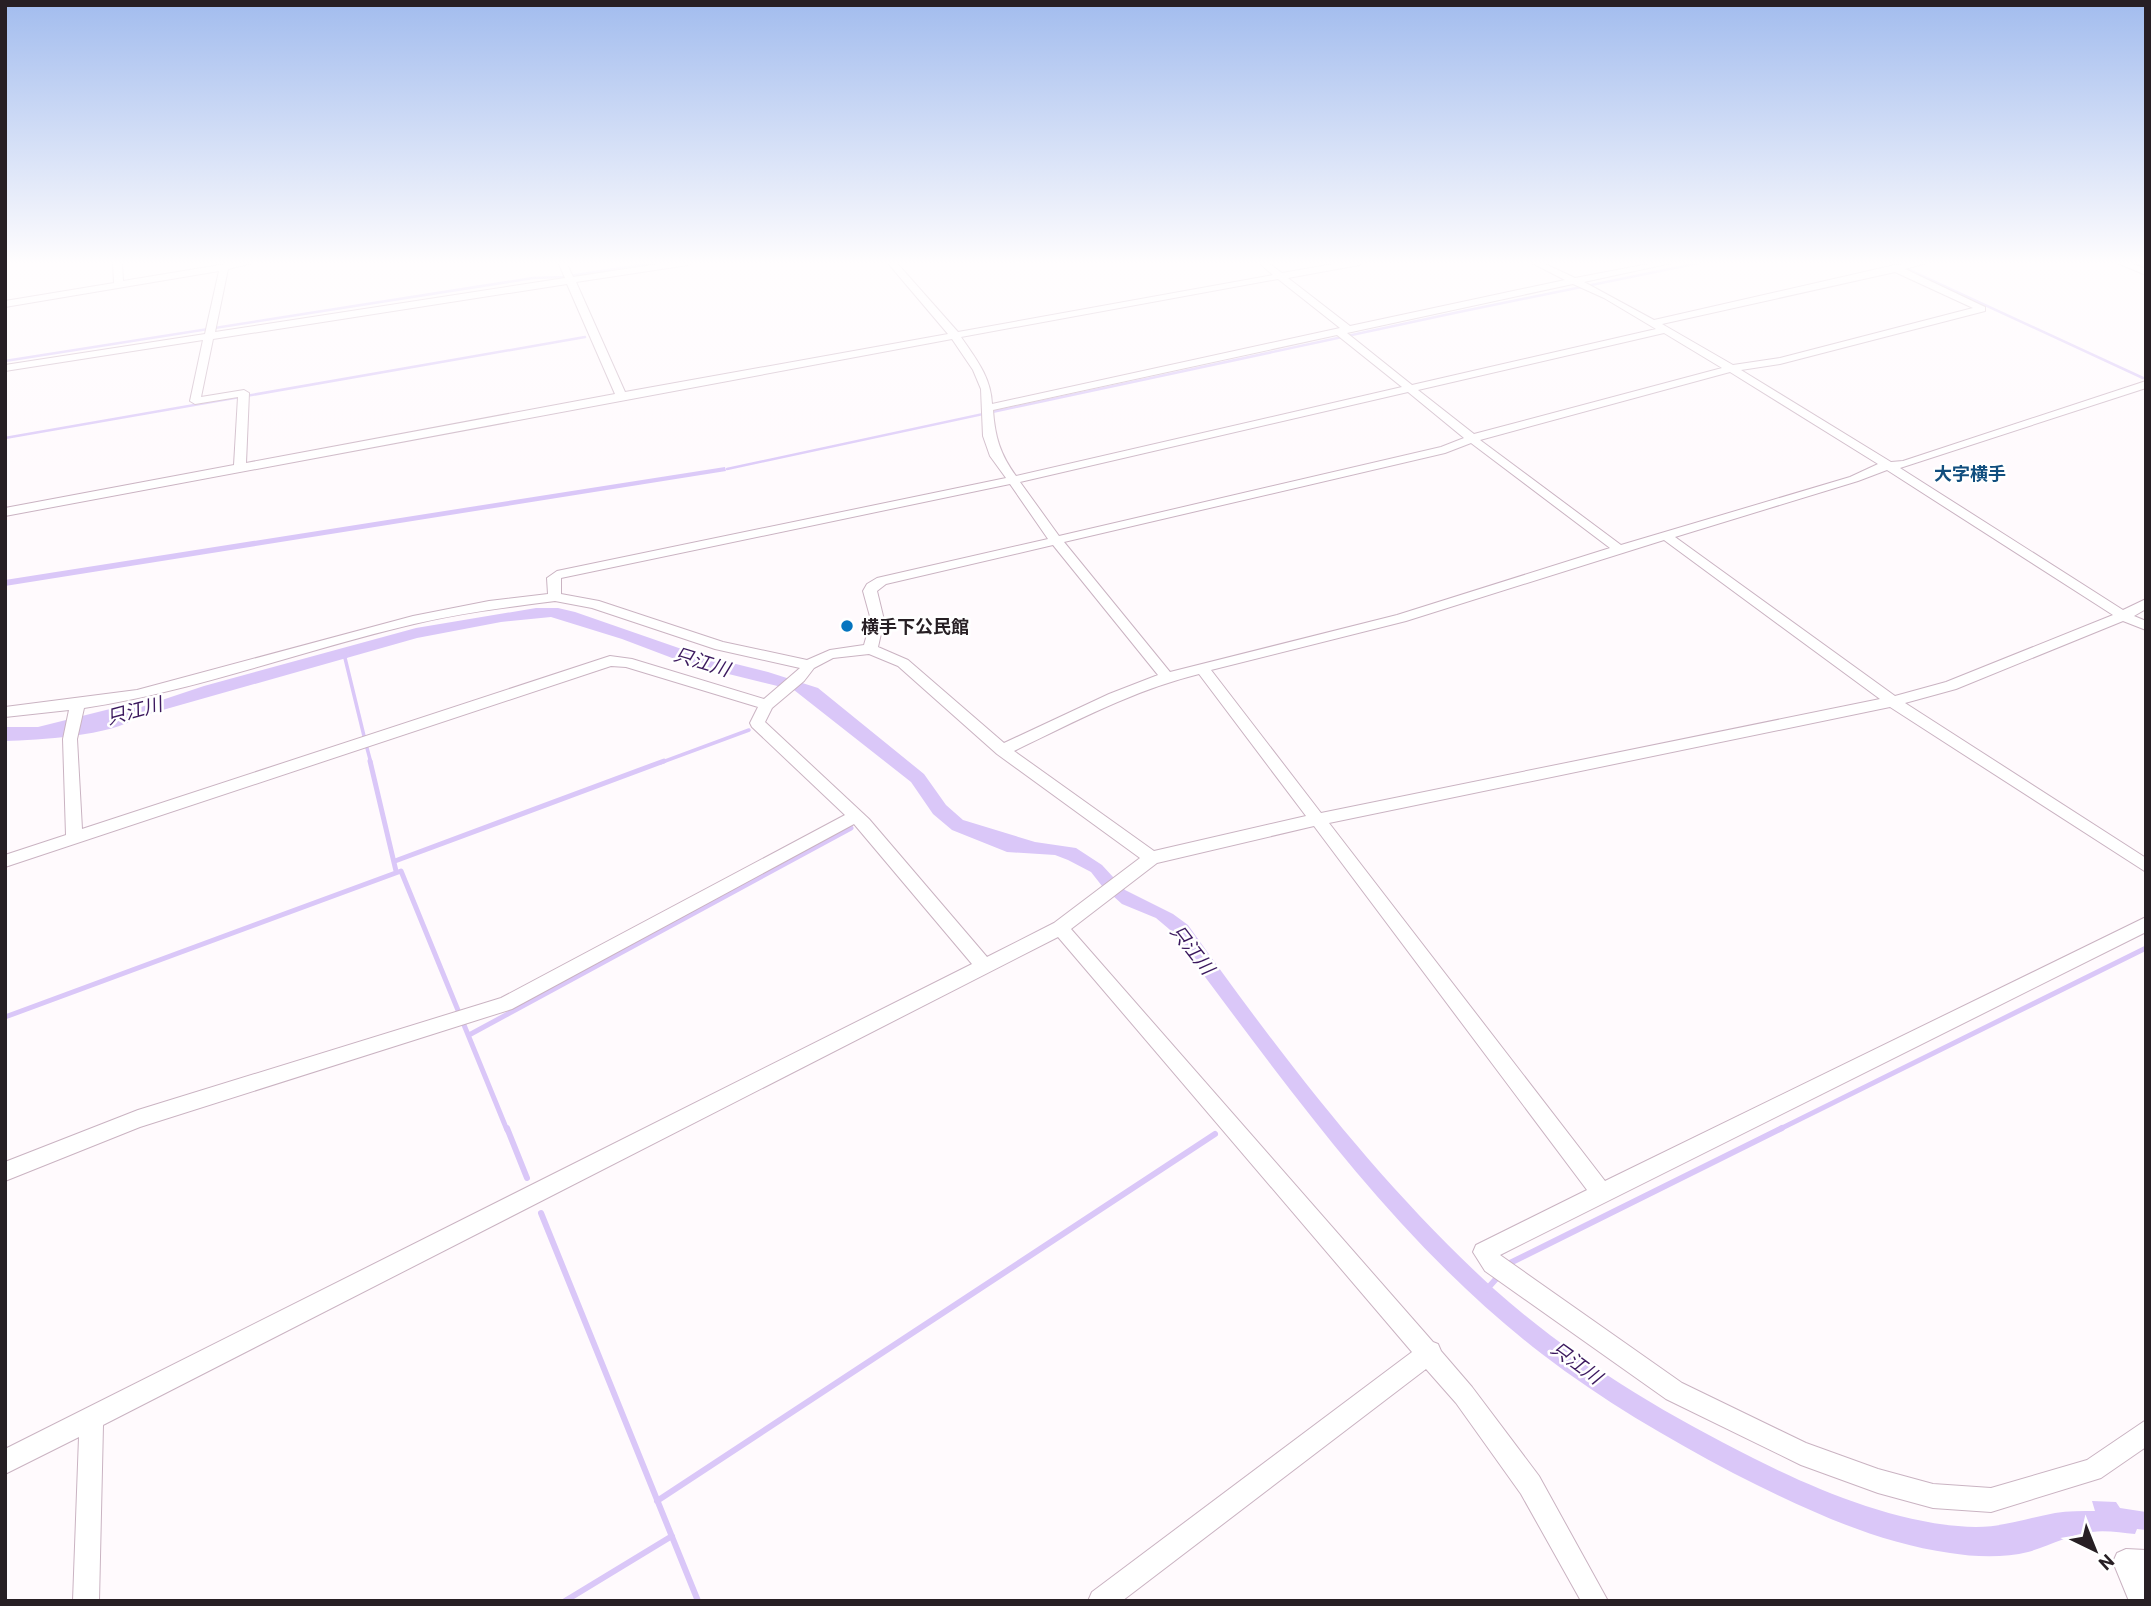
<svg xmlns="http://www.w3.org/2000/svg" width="2151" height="1606" viewBox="0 0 2151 1606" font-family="Barlow,'Noto Sans JP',sans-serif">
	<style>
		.water { fill: #dac7f8 }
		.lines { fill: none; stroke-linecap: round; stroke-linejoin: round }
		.stream-far3 { stroke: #dac7f8; stroke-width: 2.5 }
		.stream-far2 { stroke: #dac7f8; stroke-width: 3.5 }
		.stream-far1 { stroke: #dac7f8; stroke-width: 5 }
		.stream { stroke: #dac7f8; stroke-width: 6 }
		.minor-casing { stroke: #cab3c2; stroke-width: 2 }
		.minor { fill: #fff; fill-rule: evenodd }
		.poi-dot { fill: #0574bf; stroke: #fff; stroke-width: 2.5 }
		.labels { text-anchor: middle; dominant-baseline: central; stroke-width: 5; stroke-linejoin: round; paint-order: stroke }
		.far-quarter-label { font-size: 18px; font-weight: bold; fill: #114e7e; stroke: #fff }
		.poi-label { font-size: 18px; font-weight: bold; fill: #271f24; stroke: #fff; text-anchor: start }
		.water-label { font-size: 19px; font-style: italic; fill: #3b185e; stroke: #fff }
	</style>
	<rect width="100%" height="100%" fill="#fffafd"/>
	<path class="water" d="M725 467 726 471 5 586V580Z
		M536 608H558L575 612 696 654 768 672 818 688 924 774 946 805 963 820 1035 842 1076 848 1102 865 1125 890 1173 914 1188 925C1281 1055 1376 1181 1494 1289 1571 1358 1661 1412 1753 1458 1818 1491 1903 1526 1976 1527 2004 1527 2028 1518 2055 1513 2068 1511 2082 1511 2095 1511L2092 1501 2116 1502 2120 1508 2146 1512V1530L2137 1529 2135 1534C2122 1533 2106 1530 2092 1532 2071 1534 2049 1546 2028 1552 2005 1558 1974 1557 1950 1553 1873 1542 1802 1508 1733 1473 1667 1438 1602 1400 1542 1354 1392 1239 1282 1078 1169 929L1156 918 1122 904 1102 886 1091 872 1068 860 1055 855 1007 852 952 830 933 814 911 782 794 690 688 664 622 639 551 617 501 622 417 638 138 717C111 736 39 740 5 741V727H38L118 707 138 708 204 686 416 628Z"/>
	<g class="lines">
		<path class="stream-far3" d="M1892 262 1898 264
			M2132 262 2146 267
			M1907 269 2143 378
			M5 361 533 278 563 277 660 262
			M5 438 585 337
			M727 469 1459 312 1704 262"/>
		<path class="stream-far2" d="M348 653 345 658 364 736
			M367 748 371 763
			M660 763 749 730"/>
		<path class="stream-far1" d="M370 761 396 871
			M395 861 664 761
			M5 1017 401 871 507 1130
			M469 1035 851 828
			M1778 1130 2146 948"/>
		<path class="stream" d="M507 1128 527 1178
			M541 1213 698 1601
			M1510 1263 1782 1128
			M1487 1289 1496 1279
			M657 1501 1215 1134
			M565 1601 672 1536"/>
		<g class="minor-casing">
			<path id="minor" d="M113 262H122L123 281 238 262H257L228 269 215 332 565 278 558 262H566L573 277 672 262H692L688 265 576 282 625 392 948 334 887 262H896L958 332 1273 275 1258 262H1267L1282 273 1345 262H1363L1359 265 1288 278 1350 326 1565 280 1530 262H1541L1575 278 1659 262H1676L1584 282 1654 320 1895 265 1930 262 1905 269 1985 307V311L1780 364 1741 370 1891 462 1903 461 2146 381V388L1900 468 2123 610 2146 599V609L2134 616 2146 621V630L2123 621 1956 689 1905 703 2146 858V872L1890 707 1329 823 1605 1181 2146 917V932L1500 1255 1682 1383 1806 1443 1878 1469 1933 1484 1991 1488 2087 1460 2146 1420V1447L2101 1478 1991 1512 1933 1508 1878 1493 1801 1465 1666 1399 1485 1271 1473 1252 1476 1245 1587 1190 1314 826 1157 863 1071 929 1433 1342 1438 1344 1441 1351 1472 1387 1539 1476 1608 1601H1581L1521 1494 1456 1403 1426 1369 1122 1601H1088L1092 1592 1412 1352 1058 937 103 1425 99 1601H73L79 1437 5 1474V1449L972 964 854 824 512 1009 140 1127 5 1181V1162L138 1110 501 998 845 815 752 727 750 723 758 707 626 667 611 666 5 867V855L66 835 63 739 69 710 5 717V707L137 690 413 616 489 601 548 594 547 578 557 571 1006 478 990 456 983 436 981 389 973 370 952 339 5 516V508L234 465 238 397 195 404 190 401 203 340 5 371V365L205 334 219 271 5 307V301L114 283ZM1895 272 1973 308 1780 358 1733 365 1662 324ZM1278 279 1340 328 992 404C991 377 976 359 961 337ZM567 284 615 394 246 463 249 393 244 390 201 397 213 339ZM1573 284 1604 298 1656 329 1412 385 1347 333ZM1664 333 1722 368 1474 434 1418 390ZM1337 335 1402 387 1016 476C1000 454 995 437 993 410ZM1730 372 1878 464 1850 477 1621 545 1480 440ZM1408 392 1464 438 1441 447 1059 536 1020 482ZM1471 443 1610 548 1397 615 1170 672 1064 542 1445 453ZM1887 470 2113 615 1946 682 1895 696 1675 537 1858 481ZM1010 484 1048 539 877 578 867 584 863 591 871 620 864 645 830 650 807 660 723 642 599 601 561 594V578ZM1664 540 1880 699 1321 813 1211 670 1406 621ZM1053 545 1158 675 1109 694 1004 743 908 660 878 647 884 620 877 591 886 584ZM555 601 592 608 715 649 800 668 764 699 632 659 610 656 82 829 77 739 84 708C196 691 303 650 414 624 460 613 508 607 555 601ZM869 654 898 666 997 754 1140 858 1054 923 987 957 869 819 765 722 772 708 804 681 814 668 833 658ZM1199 674 1306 816 1154 851 1014 751C1074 722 1134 690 1199 674Z
				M2115 262H2128L2146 269V275Z
				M2126 1549 2146 1550V1601H2129L2113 1562 2117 1553Z"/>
		</g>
		<use href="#minor" class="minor"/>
	</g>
	<linearGradient id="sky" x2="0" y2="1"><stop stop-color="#a2bcee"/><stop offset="0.54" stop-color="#fffdfe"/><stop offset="1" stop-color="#fffdfe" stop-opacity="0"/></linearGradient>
	<rect width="2151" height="487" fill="url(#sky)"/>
	<circle class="poi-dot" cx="847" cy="626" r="7"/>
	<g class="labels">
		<g class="far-quarter-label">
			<text x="1970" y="473">大字横手</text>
		</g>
		<g class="poi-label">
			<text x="861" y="626">横手下公民館</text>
		</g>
		<g class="water-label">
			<text transform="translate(702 661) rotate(17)">只江川</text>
			<text transform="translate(134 710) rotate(-15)">只江川</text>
			<text transform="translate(1193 949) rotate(52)">只江川</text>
			<text transform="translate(1577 1362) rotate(36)">只江川</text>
		</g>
	</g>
	<rect width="2151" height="1606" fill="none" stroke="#271f24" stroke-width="14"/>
	<g transform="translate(2095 1550) rotate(137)" stroke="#ffffff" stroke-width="5" paint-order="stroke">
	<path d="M0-5L12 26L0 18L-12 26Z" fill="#271f24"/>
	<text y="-10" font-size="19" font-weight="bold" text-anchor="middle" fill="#271f24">N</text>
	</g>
</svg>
